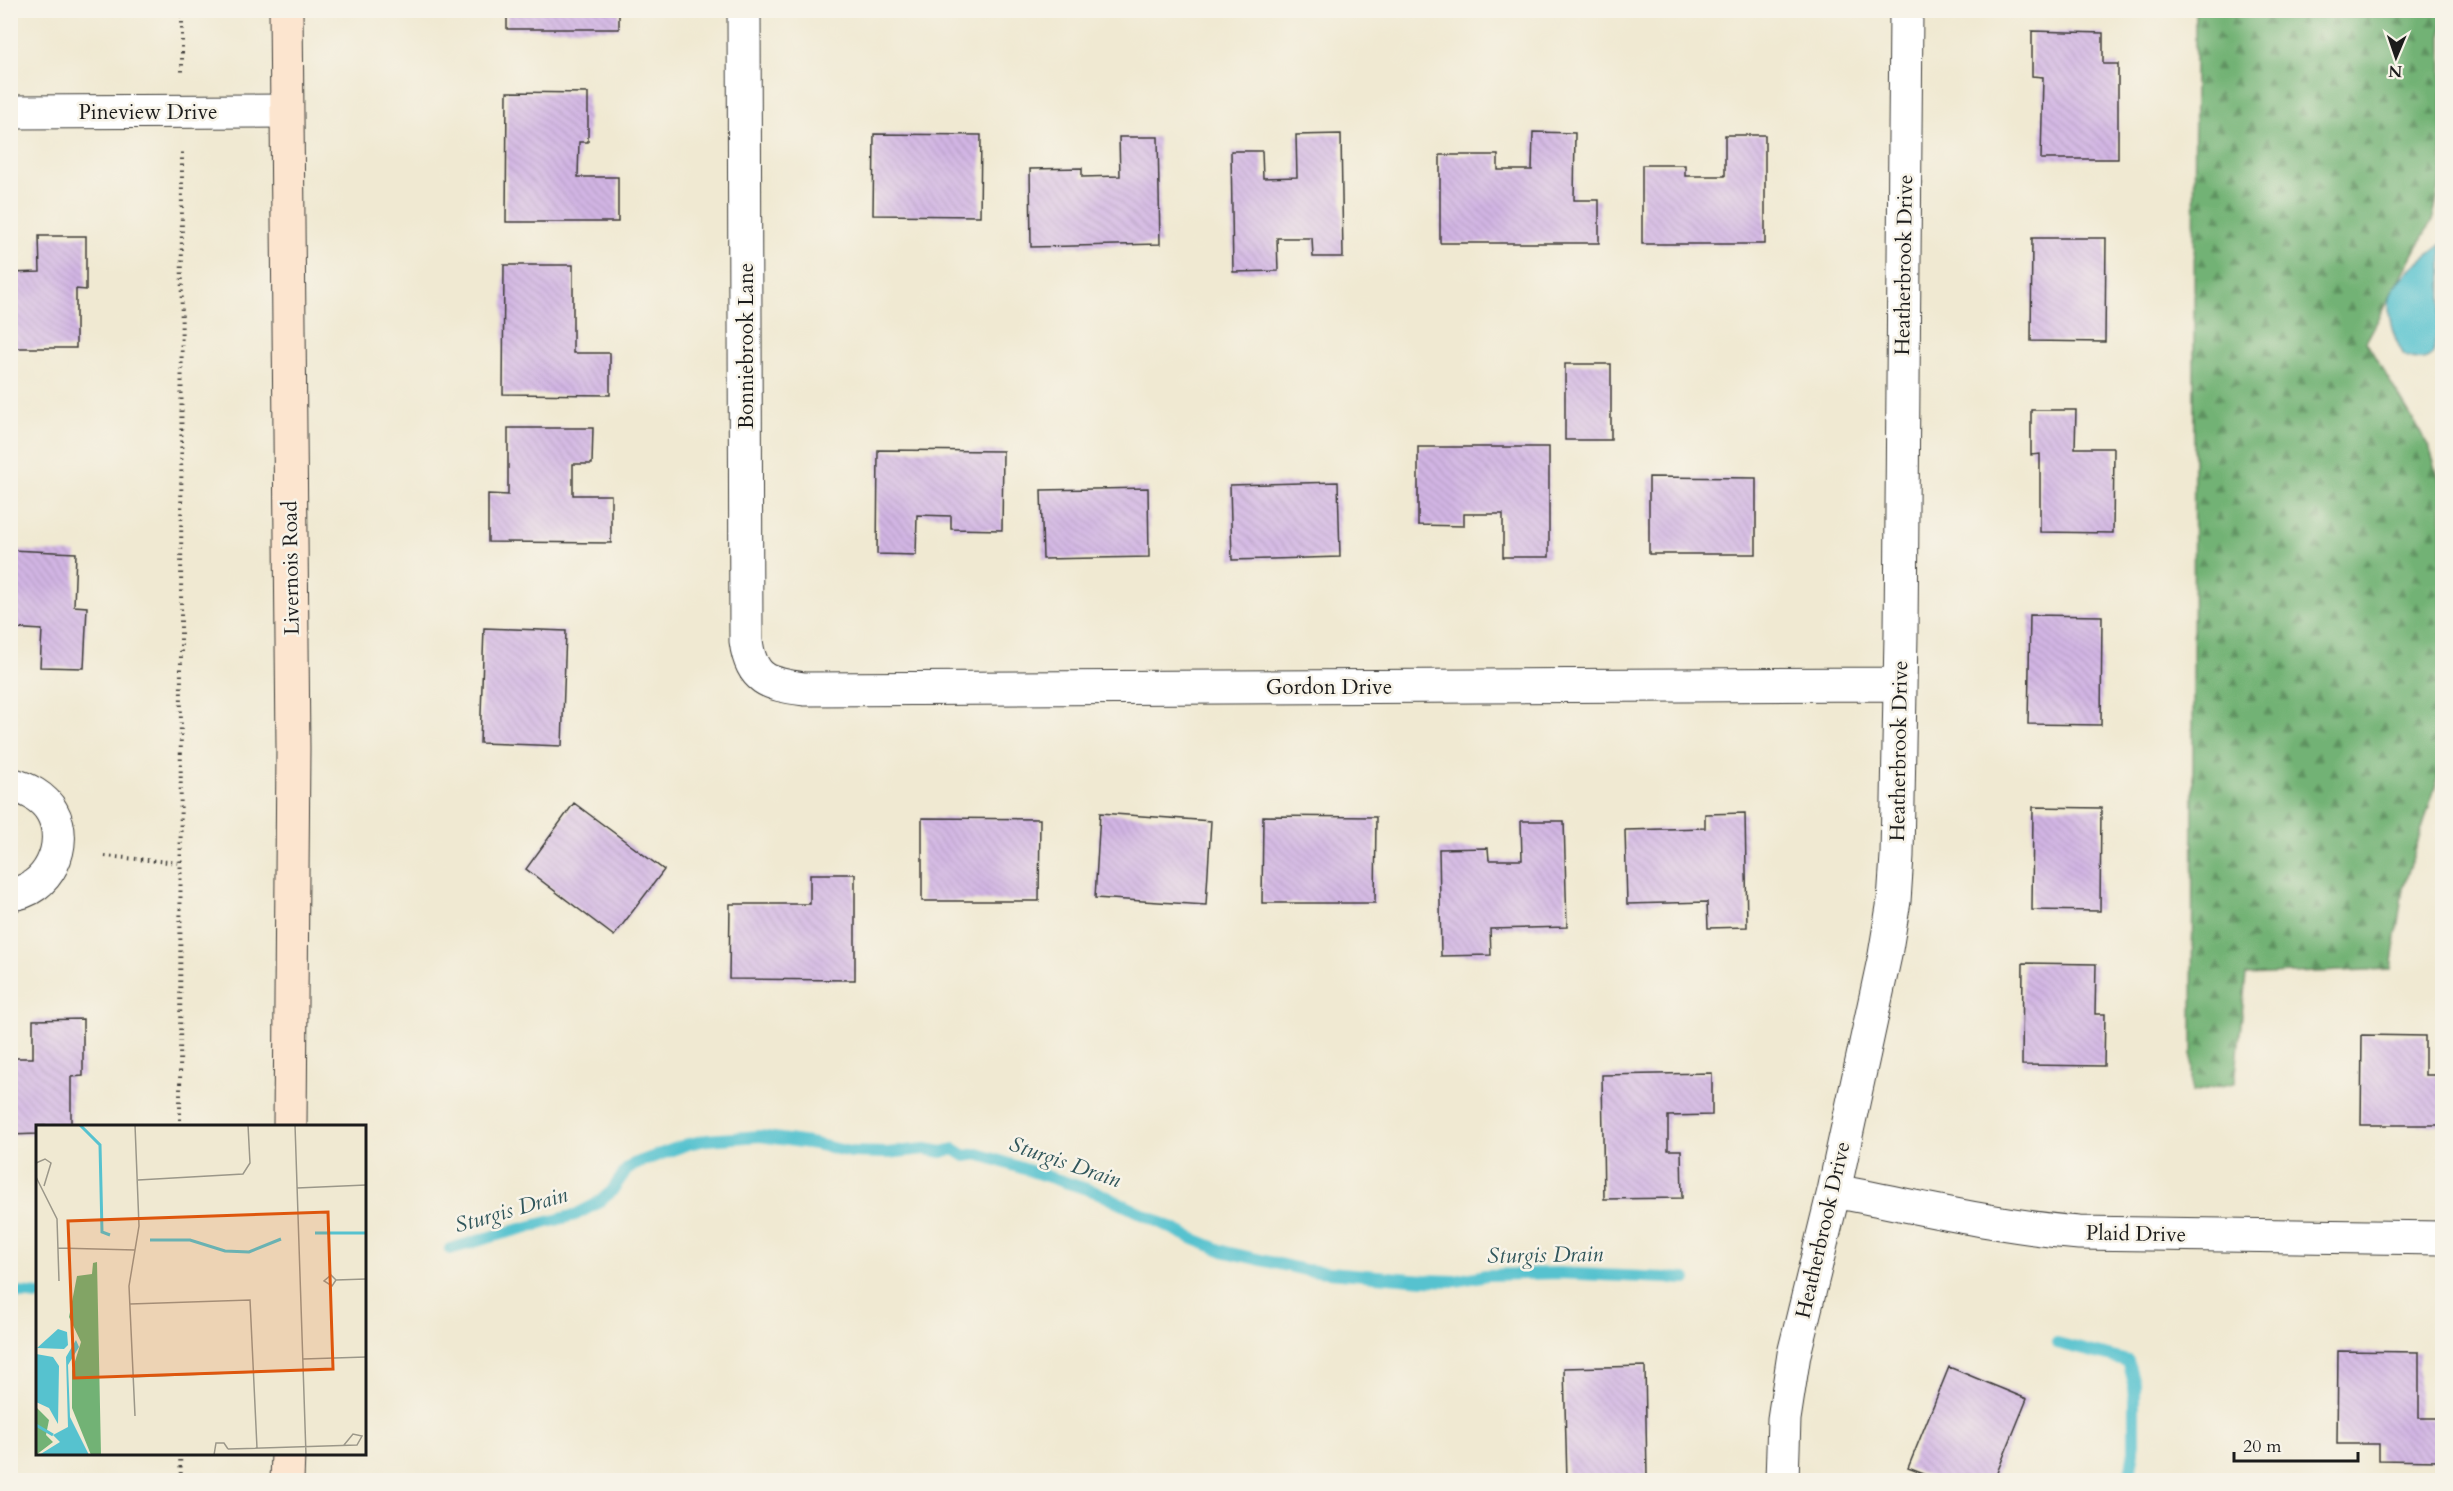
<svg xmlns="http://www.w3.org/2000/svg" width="2453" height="1491" viewBox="0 0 2453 1491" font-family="Cardo,serif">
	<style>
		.forest { fill: url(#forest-firs); stroke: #476748; stroke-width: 1.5 }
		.water { fill: #56c2cf; stroke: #396f76; stroke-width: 1.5 }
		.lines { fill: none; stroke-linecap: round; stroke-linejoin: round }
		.stream { stroke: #56c2cf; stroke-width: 12 }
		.building { fill: url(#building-back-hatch) }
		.minor-casing { stroke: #3c3b37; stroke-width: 35 }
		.secondary-casing { stroke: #3c3b37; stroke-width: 35 }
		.path { stroke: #3c3b37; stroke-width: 4; stroke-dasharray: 1.5 4.5; stroke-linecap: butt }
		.minor { stroke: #fff; stroke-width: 33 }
		.secondary { stroke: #fce5cf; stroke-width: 33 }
		.labels { text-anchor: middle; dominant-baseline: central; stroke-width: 5; stroke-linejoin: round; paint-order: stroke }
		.street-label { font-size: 21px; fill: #1c1c1c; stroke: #f7f3e8 }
		.water-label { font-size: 22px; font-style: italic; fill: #30565b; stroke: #f7f3e8 }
		.inset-river { fill: none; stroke: #56c2cf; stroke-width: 3 }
		.inset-road { fill: none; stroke: #9b9789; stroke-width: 1.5 }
		.view { fill: #de560d; fill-opacity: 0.15; stroke: #de560d; stroke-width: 3 }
		.inset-edge { fill: none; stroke: #1c1c1c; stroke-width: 3 }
	</style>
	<defs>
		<pattern id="forest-firs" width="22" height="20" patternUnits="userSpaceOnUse" patternTransform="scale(1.5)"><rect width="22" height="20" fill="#72b275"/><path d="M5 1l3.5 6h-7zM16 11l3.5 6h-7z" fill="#5d905f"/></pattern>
		<pattern id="building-back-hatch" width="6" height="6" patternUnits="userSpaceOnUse" patternTransform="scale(1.5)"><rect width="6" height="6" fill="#d2b5e4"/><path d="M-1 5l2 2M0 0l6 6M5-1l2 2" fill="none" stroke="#b49bc3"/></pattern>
	</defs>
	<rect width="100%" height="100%" fill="#f7f3e8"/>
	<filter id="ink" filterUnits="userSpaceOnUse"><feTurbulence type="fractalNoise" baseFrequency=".0167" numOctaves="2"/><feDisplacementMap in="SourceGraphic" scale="12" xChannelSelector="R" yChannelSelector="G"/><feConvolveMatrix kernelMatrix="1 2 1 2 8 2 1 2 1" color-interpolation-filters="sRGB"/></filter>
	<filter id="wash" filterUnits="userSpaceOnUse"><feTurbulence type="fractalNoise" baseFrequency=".008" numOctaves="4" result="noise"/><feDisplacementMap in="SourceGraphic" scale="24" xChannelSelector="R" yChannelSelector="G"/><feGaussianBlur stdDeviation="1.35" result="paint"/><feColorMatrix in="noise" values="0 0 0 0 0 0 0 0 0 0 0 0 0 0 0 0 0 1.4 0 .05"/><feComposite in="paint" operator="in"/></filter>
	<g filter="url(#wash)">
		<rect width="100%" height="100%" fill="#f0e9d2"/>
		<path class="forest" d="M2195 11H2442V174L2433 218 2366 342 2429 446 2442 489V765L2403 889 2391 969 2246 975 2235 1083 2192 1092Z"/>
		<path class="water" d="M2442 244V306L2433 354C2423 362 2416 360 2404 355 2394 339 2384 311 2392 292 2398 277 2429 255 2442 244Z"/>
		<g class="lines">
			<path class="stream" d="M450 1249 501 1234 575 1215 596 1204 611 1192 627 1169 634 1164 688 1144 707 1140 760 1136 815 1144 850 1152 887 1153 925 1149 942 1152 954 1149 965 1156 978 1154 1099 1193 1196 1240 1226 1252 1305 1270 1424 1280 1456 1281 1486 1275 1559 1273 1686 1279
				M10 1292 38 1295
				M2057 1343 2128 1361 2134 1383V1451L2129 1480"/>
		</g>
		<g id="blocks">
			<path class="building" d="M507 10H619V29H507Z
				M2032 31 2103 33V64H2118V159H2041L2043 77 2032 76Z
				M507 92 588 93V142H579L578 177H618V222H506Z
				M1533 132 1575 133 1574 200H1599V243H1440V155H1498V170H1532Z
				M874 134 981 135 980 216 873 215Z
				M1341 134 1343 257H1313L1312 238H1277L1278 271 1233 272 1231 151H1262L1263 178 1297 177 1296 135Z
				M1725 135H1765V244H1642V165H1685V176H1725Z
				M1119 137H1158L1160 244 1031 247 1030 169 1082 168V177L1120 176Z
				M39 236H86V290L76 289V348H10V273L40 272Z
				M2032 238H2106L2105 342 2031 341Z
				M504 265H573V353H610V395L503 394Z
				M1565 364H1611V440H1565Z
				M2031 410H2076L2075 448H2114L2113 533 2040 532V454L2031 455Z
				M508 428H593L592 464H573V495H611V543L488 542V494L508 495Z
				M1418 447H1549V557H1503V514H1464V526L1418 525Z
				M878 450 1003 451 1002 530 951 529V516L917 515 916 555 877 554Z
				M1649 477 1756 478V554H1649Z
				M1338 482 1340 557 1232 560 1230 485Z
				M1148 488 1149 557 1043 559 1041 490Z
				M10 550 76 553 74 606 87 607 84 668 40 667 42 630 10 628Z
				M2030 615 2102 616 2101 725 2028 724Z
				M484 628 566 631 562 746 480 743Z
				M574 803 664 870 614 936 526 869Z
				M2033 807 2101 808 2100 911 2032 910Z
				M1100 813 1211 821 1206 905 1095 898Z
				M1745 813 1747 927 1708 928 1707 902 1627 904 1625 830 1705 828V814Z
				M1263 816 1376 817 1375 903H1262Z
				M922 818 1040 819 1039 901H922Z
				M1521 821H1564L1567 927 1490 929 1491 955 1441 956 1439 849 1488 848 1489 860H1522Z
				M810 874H855V980L729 979 730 904H810Z
				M2023 963 2096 964 2095 1014H2105L2104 1066 2022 1065Z
				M83 1019V1076L71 1077V1126H38V1134L10 1135V1058H33V1020Z
				M2362 1035 2425 1036V1075H2441V1125H2361Z
				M1712 1073V1115L1668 1116V1150H1681L1682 1198 1604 1199 1602 1075Z
				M2338 1351 2419 1352V1418H2440L2439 1461 2379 1460V1444H2337Z
				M1645 1366 1647 1476H1615V1480H1567L1564 1368Z
				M1949 1367 2027 1399 1994 1480H1940L1908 1468Z"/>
		</g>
	</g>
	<g filter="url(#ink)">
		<use href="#blocks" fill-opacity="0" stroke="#3c3b37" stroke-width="1.5"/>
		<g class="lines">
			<g class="minor-casing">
				<path id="minor" d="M744 10 746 641C751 680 768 684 804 689L1900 684
					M10 112 286 111
					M10 784C26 788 44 797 52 812 70 844 48 892 10 894
					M1834 1191C1915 1206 1995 1226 2079 1233L2442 1238
					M1782 1480 1784 1419 1794 1354 1834 1191 1885 955 1894 901 1897 856 1901 634 1906 10"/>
			</g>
			<g class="secondary-casing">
				<path id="secondary" d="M286 10 293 748 290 1126
					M287 1480 288 1454"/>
			</g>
			<path class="path" d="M182 10V73
				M105 856 179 863
				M180 1126 182 150
				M180 1454 181 1480"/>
			<use href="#minor" class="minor"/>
			<use href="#secondary" class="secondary"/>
		</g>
	</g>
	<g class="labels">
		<g class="street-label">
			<text x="148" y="112">Pineview Drive</text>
			<text transform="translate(1904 265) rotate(-89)">Heatherbrook Drive</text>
			<text transform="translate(746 346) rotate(-90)">Bonniebrook Lane</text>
			<text transform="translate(291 568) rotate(-91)">Livernois Road</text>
			<text x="1329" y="687">Gordon Drive</text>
			<text transform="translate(1899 751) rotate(-89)">Heatherbrook Drive</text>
			<text transform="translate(1823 1230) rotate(-77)">Heatherbrook Drive</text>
			<text transform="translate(2136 1234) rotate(1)">Plaid Drive</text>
		</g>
		<g class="water-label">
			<text transform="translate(1065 1162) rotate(19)">Sturgis Drain</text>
			<text transform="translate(511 1210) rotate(-16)">Sturgis Drain</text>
			<text transform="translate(1545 1255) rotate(-1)">Sturgis Drain</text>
		</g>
	</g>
	<g transform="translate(36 1125)">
		<rect width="330" height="330" fill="#f0e9d2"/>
		<path d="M61 137 65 330H55L36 283V246L45 217 33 192 41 151 56 149 57 138ZM0 282 13 295 10 310 17 317 0 330Z" fill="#72b275"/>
		<path d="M22 204 31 207 32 220 28 224 1 223ZM40 215 43 222 32 240 34 292 53 330H3L24 317 17 310 32 302 30 232ZM0 229 17 232 23 241 22 299 13 283 0 277Z" fill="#56c2cf"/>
		<path class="inset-river" d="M44 0 64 20 66 107 74 110M279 108H330M114 115H154L189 126 213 127 245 114M0 300 17 310"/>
		<path class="inset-road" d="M99 0 103 101 93 161 99 291M259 0 270 330M0 38 9 34 15 38 8 61M0 52 21 94 23 156M102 55 207 49 214 38 212 0M261 63 330 60M22 123 99 125M300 155 296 161 288 156 295 150 300 155 330 154M94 179 214 175 221 323M267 234 330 232M95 252 219 247M192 324 321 320 326 311 317 309 308 320M178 330 180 318H188L192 324"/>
		<path class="view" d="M292 87 297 244 38 253 32 96Z"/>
		<rect width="330" height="330" class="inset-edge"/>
	</g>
	<rect width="2453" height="1491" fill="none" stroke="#f7f3e8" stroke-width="36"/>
	<g transform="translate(2396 57) rotate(182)" stroke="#f7f3e8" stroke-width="4.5" paint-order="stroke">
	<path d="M0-4.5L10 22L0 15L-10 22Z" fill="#1c1c1c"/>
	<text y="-9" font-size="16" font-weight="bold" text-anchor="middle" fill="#1c1c1c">N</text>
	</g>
	<path d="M2234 1452v9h124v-9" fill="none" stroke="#1c1c1c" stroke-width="3"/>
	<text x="2243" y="1452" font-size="18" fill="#1c1c1c" stroke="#f7f3e8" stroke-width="4.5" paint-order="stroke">20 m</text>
</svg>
